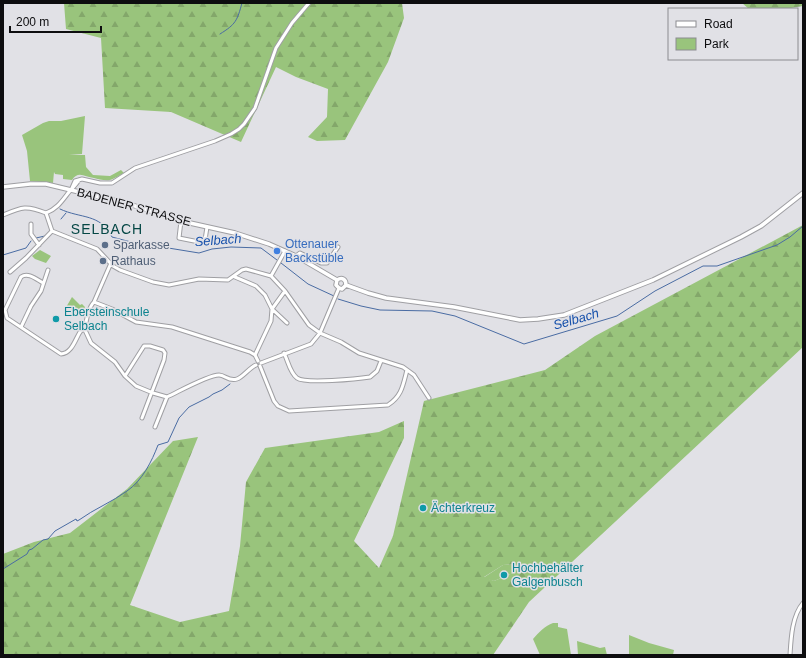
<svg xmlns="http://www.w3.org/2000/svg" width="806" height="658" viewBox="0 0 806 658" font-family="Arial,sans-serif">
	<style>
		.green { fill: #99c47c }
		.forest { fill: url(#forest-firs); fill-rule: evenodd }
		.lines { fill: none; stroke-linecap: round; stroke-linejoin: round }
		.stream { stroke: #4a6ca3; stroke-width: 1 }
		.minor-casing { stroke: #9f9fa3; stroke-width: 5 }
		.major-casing { stroke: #9f9fa3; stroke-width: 5.5 }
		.minor { stroke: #fff; stroke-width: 3 }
		.major { stroke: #fff; stroke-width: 3.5 }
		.service-dot { fill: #5c6f8a; stroke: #e1e1e6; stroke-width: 1.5 }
		.shop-dot { fill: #3f7fe0; stroke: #e1e1e6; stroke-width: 1.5 }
		.culture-dot { fill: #0f9aa8; stroke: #e1e1e6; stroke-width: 1.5 }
		.labels { text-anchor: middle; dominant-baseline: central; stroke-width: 3; stroke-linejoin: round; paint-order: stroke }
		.street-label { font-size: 12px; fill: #0d0d0f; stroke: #e1e1e6 }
		.shop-label { font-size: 12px; fill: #366cbe; stroke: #e1e1e6; text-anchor: start }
		.service-label { font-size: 12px; fill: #4e5e75; stroke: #e1e1e6; text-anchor: start }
		.culture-label { font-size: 12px; fill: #0d838f; stroke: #e1e1e6; text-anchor: start }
		.water-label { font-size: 13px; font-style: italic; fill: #1650ab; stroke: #e1e1e6 }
		.quarter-label { font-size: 14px; letter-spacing: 1px; fill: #054745; stroke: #e1e1e6 }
	</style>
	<defs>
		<pattern id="forest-firs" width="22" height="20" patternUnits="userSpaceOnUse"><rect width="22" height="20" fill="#99c47c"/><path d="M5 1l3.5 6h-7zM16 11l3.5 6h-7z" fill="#83a76a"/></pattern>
	</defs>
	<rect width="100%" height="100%" fill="#e1e1e6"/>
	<path class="green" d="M85 116 82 154 69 155H85L86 167 93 175 110 176 121 170 124 173C120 175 114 179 110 180 105 181 98 179 94 178 85 177 78 170 72 180L63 179V175L55 174 54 172 53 183 30 181 27 151 22 135 43 123 49 121H61Z
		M40 250 51 256 46 263 35 259 32 256Z
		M72 297 80 305 82 304 85 307 81 315C75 312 70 313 65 309Z
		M520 564 522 566 513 573 494 581 483 578 503 565Z
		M553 623H558V627L567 629 571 655H540L533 639C539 632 545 626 553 623Z
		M629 635 649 643 674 650 673 655H629Z
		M577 641 600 648 605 647 607 655H578Z"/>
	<path class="forest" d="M64 3H402L404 18 388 62 345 140 317 141 308 137 327 117 328 89 296 77 276 67 241 142 171 112 105 108 101 38 66 29Z
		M742 3H803V6L785 9H749Z
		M803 225V347L529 602 493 655H3V554L34 542 70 533 127 489 173 441 198 437 130 605 180 622 229 611 240 546 246 482 265 448 379 432 404 421V438L354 541 379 568 393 536 424 401 545 370 595 336ZM520 564 522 566 513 573 494 581 484 577 503 565Z"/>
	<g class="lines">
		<path class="stream" d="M220 34C236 24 237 21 242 3
			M60 209C81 219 100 213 112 237L131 242 149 245
			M61 219 66 213
			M36 238 45 236
			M156 246 199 253 212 249 231 247 261 248 277 260
			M3 255 26 248 31 241
			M281 263 308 284 334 296
			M338 299 361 306 380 310 432 311 455 316 524 344 617 316 655 291 703 266H717L777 245 790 237 803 226
			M3 569 27 554 29 550 32 549 43 540 48 539 55 531 76 519 77 521 79 520C94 509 112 502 127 491 142 481 152 461 158 445L168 442 179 418 189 407 209 397 213 394 222 390 230 384"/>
		<g class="minor-casing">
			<path id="minor" d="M71 190 75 181 82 179 100 183H112L135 168 215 141 231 134 239 129 244 124 255 108 276 48 292 23 309 3
				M46 213C57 209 62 201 69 192 73 187 76 185 79 180
				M3 215C22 207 26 205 46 213L52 231 97 249 113 266 120 270 153 282 169 285 199 279 228 280 242 270 246 269 271 276 285 291 309 325 320 333 341 342 359 353 403 367 414 375 429 398
				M181 221 179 238 199 242H204L205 240 207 227
				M31 224V234L39 245
				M296 256 300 253 321 263H327L338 247
				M10 272 26 258 52 231
				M271 276 285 251
				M235 277 256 286 265 295 272 309 287 323
				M43 283C36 279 28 272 21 277L5 310 7 318 61 354C72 353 75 340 80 332L82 330H85
				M94 302 112 309 136 322 172 327 250 352 255 355 258 361
				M21 327 31 306 41 291 48 270
				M85 330 91 343 115 362 125 376 136 386 153 393 167 397C178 392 208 375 219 375 225 375 229 382 237 379 243 377 249 368 256 365
				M85 330C86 321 88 308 94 302L111 263
				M284 353C288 361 290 373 297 378 305 384 358 379 370 377L377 371 381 361
				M255 355 271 321 272 309 285 291
				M261 363 311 344 320 333 339 288
				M260 366 274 401 278 406 289 411 388 405C402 396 403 385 407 370
				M125 376 144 346H150L163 350 165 353 164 360 142 418
				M155 427 167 397
				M790 655C791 638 792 616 803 603"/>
		</g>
		<g class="major-casing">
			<path id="major" d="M3 187 30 184H46L129 204 181 221 235 233 269 244 296 256 337 280
				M337 280 336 285 339 288 342 289 346 285
				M337 280C342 277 346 279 346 285
				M346 285 368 293 386 298 454 307 520 320 538 319 564 315 653 280 741 237 761 226 803 193"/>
		</g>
		<use href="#minor" class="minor"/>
		<use href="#major" class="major"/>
	</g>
	<g class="service-dot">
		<circle cx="105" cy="245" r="4"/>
		<circle cx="103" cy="261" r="4"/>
	</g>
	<circle class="shop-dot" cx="277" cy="251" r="4"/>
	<g class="culture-dot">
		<circle cx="56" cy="319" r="4"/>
		<circle cx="423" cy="508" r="4"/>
		<circle cx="504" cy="575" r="4"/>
	</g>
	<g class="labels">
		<g class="street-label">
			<text transform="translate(134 207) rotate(15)">BADENER STRASSE</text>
		</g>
		<g class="shop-label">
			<text x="285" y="244">Ottenauer<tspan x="285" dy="14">Backstüble</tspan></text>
		</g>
		<g class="service-label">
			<text x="113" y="245">Sparkasse</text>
			<text x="111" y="261">Rathaus</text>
		</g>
		<g class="culture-label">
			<text x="64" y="312">Ebersteinschule<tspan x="64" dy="14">Selbach</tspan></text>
			<text x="431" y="508">Ächterkreuz</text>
			<text x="512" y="568">Hochbehälter<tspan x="512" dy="14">Galgenbusch</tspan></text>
		</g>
		<g class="water-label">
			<text transform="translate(218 240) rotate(-4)">Selbach</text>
			<text transform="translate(576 319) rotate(-16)">Selbach</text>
		</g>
		<g class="quarter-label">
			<text x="107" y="229">SELBACH</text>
		</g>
	</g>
	<rect width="806" height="658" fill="none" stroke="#0d0d0f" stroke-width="8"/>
	<rect x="668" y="8" width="130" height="52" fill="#e1e1e6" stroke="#8c8c90"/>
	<rect x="676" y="21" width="20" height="6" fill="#ffffff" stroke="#8c8c90"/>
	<text x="704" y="28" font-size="12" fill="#0d0d0f">Road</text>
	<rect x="676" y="38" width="20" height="12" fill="#99c47c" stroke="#8c8c90"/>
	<text x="704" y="48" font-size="12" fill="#0d0d0f">Park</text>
	<path d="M10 26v6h91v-6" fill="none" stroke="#0d0d0f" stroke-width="2"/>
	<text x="16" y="26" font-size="12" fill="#0d0d0f" stroke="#e1e1e6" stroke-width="3" paint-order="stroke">200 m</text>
</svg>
